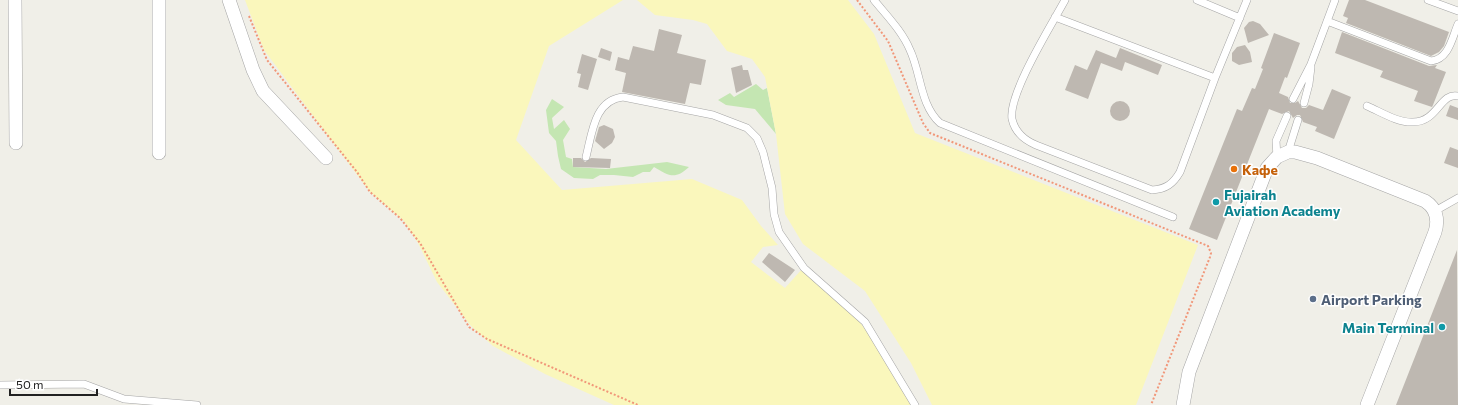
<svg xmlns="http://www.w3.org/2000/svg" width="1458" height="405" viewBox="0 0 1458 405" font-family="Commissioner,sans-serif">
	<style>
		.grass { fill: #c4e6b2 }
		.sand { fill: #faf7bc }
		.building { fill: #beb8b1 }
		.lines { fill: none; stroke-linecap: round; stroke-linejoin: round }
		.service-casing { stroke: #a5a5a5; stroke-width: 8 }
		.minor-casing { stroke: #a5a5a5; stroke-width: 14 }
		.path { stroke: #f19779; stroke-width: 2; stroke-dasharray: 2 2; stroke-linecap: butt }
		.service { stroke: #fff; stroke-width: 7 }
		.minor { stroke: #fff; stroke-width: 13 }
		.food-dot { fill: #e8710a; stroke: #fff; stroke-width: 1.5 }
		.culture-dot { fill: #0f9aa8; stroke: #fff; stroke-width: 1.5 }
		.service-dot { fill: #5c6f8a; stroke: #fff; stroke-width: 1.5 }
		.labels { text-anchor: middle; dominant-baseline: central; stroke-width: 3; stroke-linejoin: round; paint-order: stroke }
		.food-label { font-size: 14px; font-weight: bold; fill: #c56008; stroke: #fff; text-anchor: start }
		.culture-label { font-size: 14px; font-weight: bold; fill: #0d838f; stroke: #fff; text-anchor: start }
		.service-label { font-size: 14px; font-weight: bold; fill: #4e5e75; stroke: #fff; text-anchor: start }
	</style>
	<rect width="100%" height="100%" fill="#f0efe8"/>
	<path class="grass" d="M756 84 763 90 767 88 776 134 755 109 726 105 718 100 730 93 734 97Z
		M552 99 564 107 552 118 554 129 564 120 570 129 563 140 566 157 572 159 573 167 606 169 667 162 689 167C675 180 669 176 654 167L650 172H643L633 177 614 175H600L593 179 574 178 561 169 558 156 556 141 549 133 546 110Z"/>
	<path class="sand" d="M245 0H623L549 46 516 140 562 190 692 179 742 200 761 226 778 245 763 247 751 262 785 288 803 268 848 306 893 367 913 405H614L545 374 493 346 471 326 437 282 418 243 404 221 370 192 264 50Z
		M637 0H848L874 34 915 133 1198 245 1136 405H932L911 363 865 291 803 244 785 214 776 134 765 77 752 59 727 51 707 24 693 20 655 15Z"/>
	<path class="building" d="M1349 0H1365L1449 32 1444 46 1439 52 1431 56 1346 23 1348 18 1343 16Z
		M1253 21 1260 24 1269 35 1248 43 1244 28 1249 22Z
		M659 29 682 35 677 53 706 60 701 85 690 83 685 104 622 92 626 73 615 70 618 57 629 60 633 46 654 51Z
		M1342 32 1429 66 1437 65 1435 68 1446 72 1433 105 1432 107 1414 101 1418 91 1380 77 1383 71 1335 53Z
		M1274 33 1300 43 1287 78 1285 77 1279 93 1288 97 1290 103H1295L1298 101 1302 108H1306L1309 105 1323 110 1332 89 1351 97 1334 139 1315 131 1317 127 1303 122 1300 115H1297L1293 118 1289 111 1282 114 1269 109 1217 240 1189 229 1237 109 1242 111 1252 88 1255 89 1263 69 1261 68Z
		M1245 45 1250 52 1252 62 1239 65 1232 61V53L1237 47Z
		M601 48 612 52 610 61 598 57Z
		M1120 48 1162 65 1158 75 1125 62 1122 71 1101 63 1088 99 1065 90 1075 65 1087 70 1096 50 1116 58Z
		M582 54 597 59 588 90 578 87 581 74 577 73Z
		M742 65 743 70H748L752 85 736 93 731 68Z
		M1110 111a10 10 0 1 1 20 0a10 10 0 1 1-20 0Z
		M1450 105 1458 108V120L1446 116Z
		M604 125 613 129 615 137 612 143 604 149 595 141 599 127Z
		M1450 147 1458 150V168L1444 163Z
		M573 158H581L585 162 591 158 611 159 610 168 573 167Z
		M1457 250 1458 405H1396Z
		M769 253 795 270 785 282 762 262Z"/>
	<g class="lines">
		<g class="service-casing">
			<path id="service" d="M874 0C887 16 902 31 910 50 921 73 920 105 940 123L1173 217
				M1065 0C1052 24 1008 94 1012 119 1015 132 1024 140 1036 145L1152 190C1166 189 1173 184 1180 172L1215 78 1247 0
				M1197 0 1240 18
				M1428 0 1458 11
				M1055 17 1215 78
				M1327 21 1431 61C1449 59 1452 38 1458 24
				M1293 99 1311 64 1335 0
				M1304 103 1309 84 1311 67
				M1367 106C1381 112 1398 123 1413 122 1438 122 1440 92 1458 96
				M1288 152 1298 120
				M586 157C592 134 594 100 623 97L713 115 747 128 757 138 763 152 772 188 774 214 779 232 804 268 865 322 915 405
				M1277 157 1276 141 1287 116
				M1435 211 1458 198
				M0 385 84 384 124 399 197 405"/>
		</g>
		<g class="minor-casing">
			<path id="minor" d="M15 0 16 143
				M229 0 253 70 263 91 326 158
				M159 153V0
				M1183 405 1189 372 1267 168 1277 157 1288 152H1295L1317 158 1425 201C1436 208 1439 219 1435 232L1367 405"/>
		</g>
		<path class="path" d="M857 0 888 41 923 123 930 133 1208 246 1211 253 1210 257 1151 405
			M249 16 267 60 357 172 370 192 400 218 420 243 469 327 487 339 638 405"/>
		<use href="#service" class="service"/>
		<use href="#minor" class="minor"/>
	</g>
	<circle class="food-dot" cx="1234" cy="169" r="4"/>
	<g class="culture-dot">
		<circle cx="1216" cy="202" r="4"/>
		<circle cx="1442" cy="327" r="4"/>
	</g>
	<circle class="service-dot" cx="1313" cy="299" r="4"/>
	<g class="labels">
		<g class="food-label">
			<text x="1242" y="169">Кафе</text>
		</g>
		<g class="culture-label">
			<text x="1224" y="194">Fujairah<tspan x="1224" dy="16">Aviation Academy</tspan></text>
			<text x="1434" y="327" text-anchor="end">Main Terminal</text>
		</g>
		<g class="service-label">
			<text x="1321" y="299">Airport Parking</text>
		</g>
	</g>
	<path d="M10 389v6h87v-6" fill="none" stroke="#212121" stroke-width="2"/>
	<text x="16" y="389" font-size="12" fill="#212121" stroke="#ffffff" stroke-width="3" paint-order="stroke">50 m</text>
</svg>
